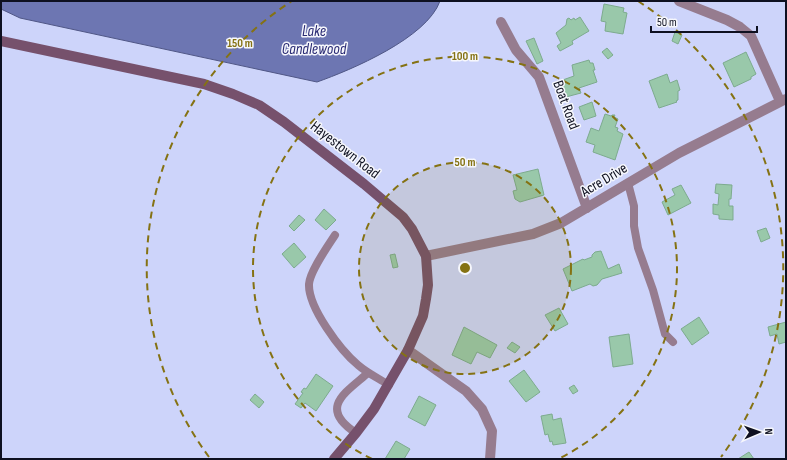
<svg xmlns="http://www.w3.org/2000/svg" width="787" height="460" viewBox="0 0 787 460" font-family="'Sofia Sans Condensed',sans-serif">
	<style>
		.water { fill: #6d76b2; stroke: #505786 }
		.building { fill: #99c8aa; stroke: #7dab8e }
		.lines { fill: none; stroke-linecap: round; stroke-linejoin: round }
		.lane { stroke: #967c8f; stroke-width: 8 }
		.street { stroke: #967c8f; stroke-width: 10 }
		.secondary { stroke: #76516c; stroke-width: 10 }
		.ring { fill: none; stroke: #857213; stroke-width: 2; stroke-dasharray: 7 5 }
		.labels { text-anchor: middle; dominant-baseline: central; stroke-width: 3; stroke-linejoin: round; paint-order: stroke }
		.street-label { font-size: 15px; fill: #0e1020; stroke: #f6f7fc }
		.water-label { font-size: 16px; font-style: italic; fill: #2a2b74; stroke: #f6f7fc }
		.centre { fill: #857213; stroke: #f6f7fc; stroke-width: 2 }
		.ring-label { font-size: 12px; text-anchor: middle; font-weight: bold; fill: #857213; stroke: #f6f7fc; stroke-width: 3; stroke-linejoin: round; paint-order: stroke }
	</style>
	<rect width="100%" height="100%" fill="#cdd4fa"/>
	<path class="water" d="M1 1H440C427 38 351 70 317 82L20 18 1 9Z"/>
	<path class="building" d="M604 4 624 8 623 12 627 13 623 34 605 31 606 22 601 21Z
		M580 17 589 31 572 41 573 44 560 51 557 46 561 43 556 33 566 25 567 19 569 18 571 20 574 18 575 20Z
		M675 32 682 35 678 44 672 41Z
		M534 38 543 61 537 64 526 41Z
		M607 48 613 55 608 59 602 52Z
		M746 52 756 74 751 77V79L734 87 723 63Z
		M589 60 590 63H593L595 70H593L597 82 579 88 581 93 562 98 557 82 574 76 572 65Z
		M667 74 670 83 677 80 680 90 678 91V100L676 101 677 102 659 108 649 81Z
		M592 102 596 116 584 120 579 107Z
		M605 114 611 116 612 115H615L614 117 618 119 615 127 618 128 617 131 623 134 615 160 593 152 595 145 586 142 591 128 599 131Z
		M538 169 544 195 520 202 515 199 513 191 517 190 513 175Z
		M716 184 732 185 731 199H729V206H733V220L719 219V215L713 214V204L718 205 719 194 715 193Z
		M681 185 691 203 668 215 662 202 675 195 672 189Z
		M324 209 336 220 326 230 315 220Z
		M299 215 305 220 294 231 289 226Z
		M766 228 770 238 761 242 757 231Z
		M294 243 306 257 294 268 282 254Z
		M601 251 608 269 619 264 622 273 602 279 597 285 593 286 590 284 572 291 563 269 583 259 584 260 592 257V255L595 252Z
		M395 254 398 267 393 268 390 255Z
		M559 308 568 324 555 331 545 315Z
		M699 317 709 333 692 345 681 329Z
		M786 322V342L779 344 777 334 770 336 768 327Z
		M464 327 497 345 490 358 477 352 471 364 452 355Z
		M629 334 633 364 613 367 609 337Z
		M512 342 520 347 515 353 507 348Z
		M524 370 540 392 526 402 509 381Z
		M316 374 333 386 316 411 305 403 301 408 295 404 303 393 301 392 304 388 306 389Z
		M574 385 578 391 573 394 569 388Z
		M255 394 264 402 259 408 250 400Z
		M419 396 436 405 425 426 408 417Z
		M552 414 553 420 561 418 566 443 553 445 552 441 550 442 548 434 545 435 541 416Z
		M396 441 410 449 404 459H385Z
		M749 452 754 459H738Z"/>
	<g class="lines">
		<path class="lane" d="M628 183 634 206V226L638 248 653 290 665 334 673 342
			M335 235C328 246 310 271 309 284 308 307 340 350 358 365 367 373 378 378 389 385
			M356 433C318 408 345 393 368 373"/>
		<path class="street" d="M679 1 727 20 740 27 751 36 780 101
			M501 22 516 50 539 77 587 208
			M426 256 533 234 561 223 679 153 786 99
			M408 350 466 391 482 409 492 431 490 459"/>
		<path class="secondary" d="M1 41 204 84 233 94 259 105 284 122 364 184 403 217 412 229 426 256 428 285 426 299 423 316 408 350 374 409 356 433 334 459"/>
	</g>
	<circle cx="465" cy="268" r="106" fill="#857213" fill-opacity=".12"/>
	<g class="ring">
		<circle cx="465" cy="268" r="106"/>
		<path d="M372 459A212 212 0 1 1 558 459"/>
		<path d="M209 457A318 318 0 0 1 292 1M638 1A318 318 0 0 1 721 457"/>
	</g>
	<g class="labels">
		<g class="street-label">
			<text transform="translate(566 105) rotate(70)">Boat Road</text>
			<text transform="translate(345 150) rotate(38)">Hayestown Road</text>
			<text transform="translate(604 180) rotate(-31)">Acre Drive</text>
		</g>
		<g class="water-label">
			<text x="314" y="31">Lake<tspan x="314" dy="18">Candlewood</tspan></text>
		</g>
	</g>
	<circle cx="465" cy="268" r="6" class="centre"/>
	<g class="ring-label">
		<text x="240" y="47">150 m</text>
		<text x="465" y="60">100 m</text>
		<text x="465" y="166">50 m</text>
	</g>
	<rect width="787" height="460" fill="none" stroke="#0e1020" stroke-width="4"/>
	<g transform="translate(759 432) rotate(88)" stroke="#f6f7fc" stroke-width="3" paint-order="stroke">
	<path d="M0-3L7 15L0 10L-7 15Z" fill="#0e1020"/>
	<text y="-6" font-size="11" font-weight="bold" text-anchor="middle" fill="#0e1020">N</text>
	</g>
	<path d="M651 26v6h106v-6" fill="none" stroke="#0e1020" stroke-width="2"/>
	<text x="657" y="26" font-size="12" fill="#0e1020" stroke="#f6f7fc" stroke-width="3" paint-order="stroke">50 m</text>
</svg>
